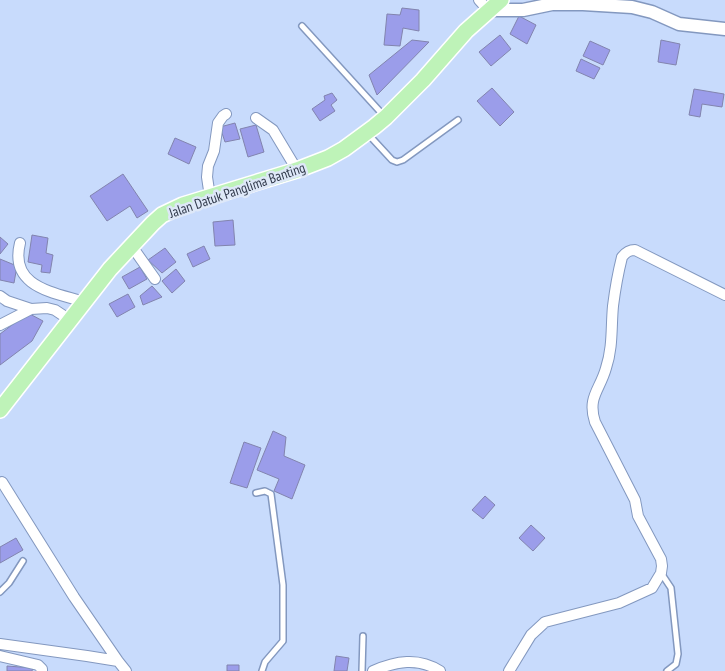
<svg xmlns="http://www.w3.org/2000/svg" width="725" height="671" viewBox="0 0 725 671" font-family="'PT Sans Narrow',sans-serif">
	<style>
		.building { fill: #9b9dea; stroke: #8284ae }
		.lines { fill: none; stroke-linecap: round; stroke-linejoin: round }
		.service-casing { stroke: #8398bf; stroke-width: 8 }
		.minor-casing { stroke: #8398bf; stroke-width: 12 }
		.tertiary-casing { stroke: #8398bf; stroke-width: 15 }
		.primary-casing { stroke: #fff; stroke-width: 18 }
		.service { stroke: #fff; stroke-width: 5 }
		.minor { stroke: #fff; stroke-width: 10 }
		.tertiary { stroke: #fff; stroke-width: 12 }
		.primary { stroke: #bef3b8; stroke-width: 15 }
		.labels { text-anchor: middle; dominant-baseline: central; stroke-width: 5; stroke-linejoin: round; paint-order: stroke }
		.street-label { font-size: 14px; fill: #30394a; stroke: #dee8f8 }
	</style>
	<rect width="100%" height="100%" fill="#c8dbfc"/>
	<path class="building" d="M402 8 419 10V31L403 28 400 46 384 45 387 14 400 15Z
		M519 16 536 25 527 44 510 34Z
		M500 35 511 49 491 66 479 52Z
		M412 40 429 42 377 95 369 75Z
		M661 40 680 44 676 65 658 62Z
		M590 41 610 50 603 65 583 56Z
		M581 59 600 68 594 79 576 71Z
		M492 88 514 112 500 126 477 101Z
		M694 89 724 94 722 107 702 104 700 117 689 115Z
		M332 93 337 100 331 105 335 111 320 121 312 109 325 100 324 96Z
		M235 123 240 139 225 142 220 127Z
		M256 125 264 152 248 157 240 129Z
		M175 138 196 147 189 164 168 154Z
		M123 174 148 211 137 218 130 206 107 221 90 196Z
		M233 220 235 245 215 246 213 222Z
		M32 235 48 238 46 253 53 255 50 273 41 272 42 265 28 262Z
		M0 237 8 244 0 254Z
		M204 246 210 259 193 267 187 254Z
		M165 248 176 262 162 273 148 260Z
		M0 259 17 266 14 283 0 280Z
		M140 267 147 279 129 289 122 277Z
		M176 269 185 281 172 293 162 281Z
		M152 286 162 297 143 305 140 296Z
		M128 294 135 307 117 317 109 304Z
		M28 313 43 321 32 341 0 365V334Z
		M273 431 286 437 284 456 305 465 292 499 274 491 279 479 257 470Z
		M244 442 261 448 247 488 230 483Z
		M485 496 495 505 483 519 472 510Z
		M531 525 545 538 533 551 519 538Z
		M16 538 23 550 0 563V547Z
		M336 656 349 658 347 671H334Z
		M227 665H239V671H227Z
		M7 666 33 668 32 671H7Z"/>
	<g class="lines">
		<g class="service-casing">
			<path id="service" d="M302 26 385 117
				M368 134 392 160 397 162 403 160 458 120
				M256 493 265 491 271 494 283 585V641L265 662 262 671
				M661 573 671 588 678 654 676 664 667 671
				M0 592 9 583 23 561
				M362 671 363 636"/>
		</g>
		<g class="minor-casing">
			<path id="minor" d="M479 0 488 10
				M256 118 273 130 297 170
				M210 197 207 177 208 166 214 151 218 123 223 116 226 114
				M20 243C9 287 53 292 84 302
				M131 245 155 279
				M0 296 7 301 31 309 47 308 55 310 70 320
				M0 325 31 309
				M2 482 74 597 118 661 126 671
				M0 644 87 656 118 661
				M0 656 38 665 42 669V671
				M373 671C396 661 418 657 440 671
				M509 671 531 635 545 622 619 603 652 588 661 573 662 566 661 559 638 516 635 500 595 422C587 397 600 390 606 368 613 347 611 327 613 306 615 290 618 273 622 257 626 252 629 250 635 250L725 295"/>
		</g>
		<g class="tertiary-casing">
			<path id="tertiary" d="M488 10H523L552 4H583L632 7 652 12 679 24 725 29"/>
		</g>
		<g class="primary-casing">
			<path id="primary" d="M0 410 110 269 153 223 162 215 183 205 297 170 328 158 344 149 374 127 386 117 423 80 466 31 501 0"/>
		</g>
		<use href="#service" class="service"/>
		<use href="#minor" class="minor"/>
		<use href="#tertiary" class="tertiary"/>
		<use href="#primary" class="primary"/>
	</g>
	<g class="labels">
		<g class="street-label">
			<text transform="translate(237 190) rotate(-19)">Jalan Datuk Panglima Banting</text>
		</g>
	</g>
</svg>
